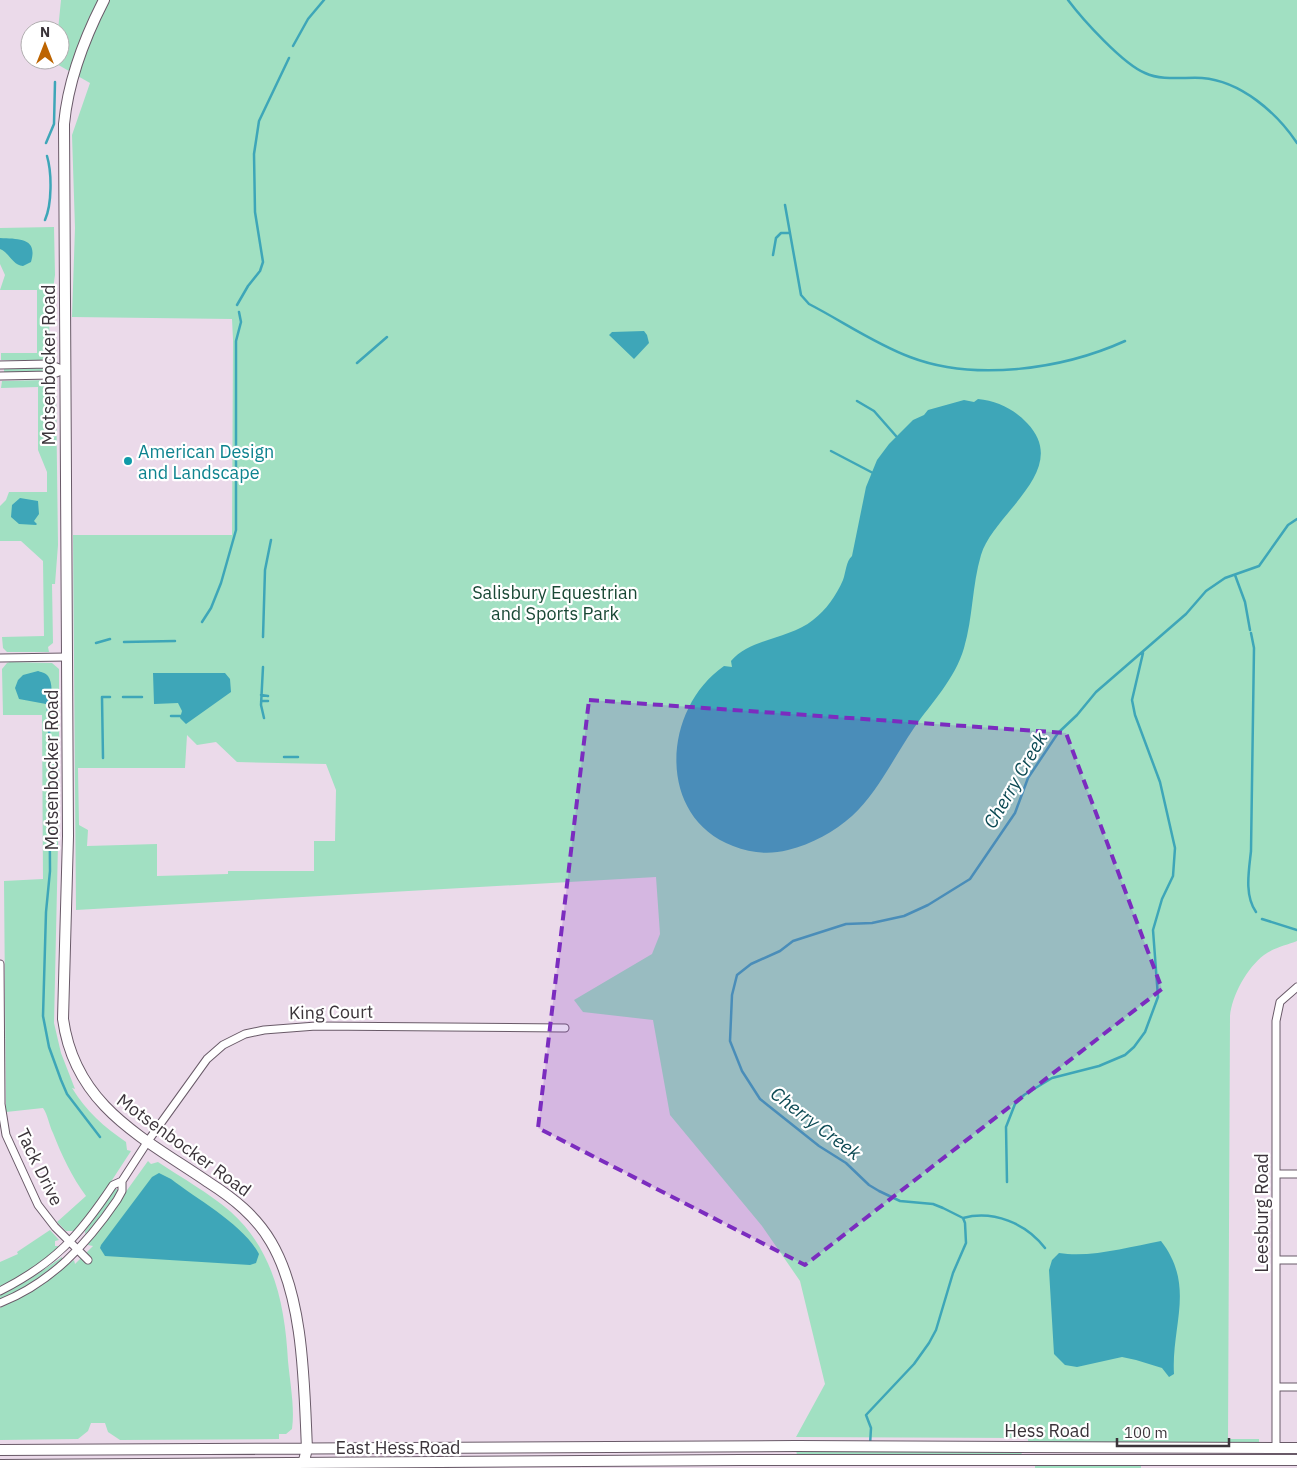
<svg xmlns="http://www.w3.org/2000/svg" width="1297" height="1468" viewBox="0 0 1297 1468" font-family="'IBM Plex Sans',sans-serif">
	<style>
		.green { fill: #a1e0c2; fill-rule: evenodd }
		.water { fill: #3ea6b8 }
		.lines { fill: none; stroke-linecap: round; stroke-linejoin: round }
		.stream { stroke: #3ea6b8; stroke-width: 2.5 }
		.street-casing { stroke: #695a68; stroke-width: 9 }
		.secondary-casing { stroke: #695a68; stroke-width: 12 }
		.street { stroke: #fff; stroke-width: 7 }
		.secondary { stroke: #fff; stroke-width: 10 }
		.marked { fill: #7b2cbf; fill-opacity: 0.2; stroke: #7b2cbf; stroke-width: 4; stroke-dasharray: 10 6; stroke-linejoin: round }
		.culture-dot { fill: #0f9aa8; stroke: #fff; stroke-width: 2 }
		.labels { text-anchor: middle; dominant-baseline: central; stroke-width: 4.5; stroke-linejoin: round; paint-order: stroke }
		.street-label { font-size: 18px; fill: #3b343a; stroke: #fff }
		.culture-label { font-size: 18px; fill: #0d838f; stroke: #fff; text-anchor: start }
		.park-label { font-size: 18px; fill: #194835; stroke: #fff }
		.water-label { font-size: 19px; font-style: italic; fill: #0d4a54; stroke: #fff }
	</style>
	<rect width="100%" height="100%" fill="#ebdaea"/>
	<path class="green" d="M61 0H1297V941C1287 945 1273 948 1264 955 1247 968 1232 995 1230 1016L1228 1439H1259V1443L1028 1442V1438L796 1437 825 1384 800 1281 762 1226 670 1115 653 1020 583 1012 574 1000 652 954 660 934 656 877 76 910 73 535H232L233 340 232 319 72 317 75 228 72 135 90 83 55 63V60H60L58 30ZM187 735 197 745 216 742 237 762 326 764 336 790 335 841H314V871H228V874L157 876V844L87 846 88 830 79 825 78 768H185Z
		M54 227 55 275 49 317 50 355 43 361 1 360V353H37V290H0L5 275 0 264V228Z
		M4 368H45V373H4Z
		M47 380 55 384 56 389 58 545 55 584H52L53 643 48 647 49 652H7L3 648 2 637 44 636 43 561 21 541H0V506L6 500 9 492H47V472L38 450V387L1 388 2 381Z
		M10 662 52 663 59 669V799L54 1023 61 1053 75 1089 72 1088C86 1111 104 1127 126 1142L127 1150 131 1151 101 1197 74 1231H66L57 1222 86 1196C72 1177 62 1156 53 1133 49 1125 48 1115 43 1108L6 1112 4 881 43 879 42 715H3L2 669 7 663Z
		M148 1161 151 1164 158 1162C182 1178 209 1193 231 1212 274 1251 285 1305 288 1361 290 1383 295 1408 292 1429L286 1434H279V1439L120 1440 108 1432 105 1423H91L88 1431 78 1439 0 1440V1308L38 1287 74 1260 75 1264 93 1246 88 1245 89 1243Z
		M115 1189H117L118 1192 97 1223 85 1234V1231Z
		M50 1230 59 1240 55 1241V1246H59L57 1250 27 1273 0 1287V1262L18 1254 17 1252Z
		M62 1257V1260L29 1285 0 1300V1295L30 1279Z
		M796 1450 1021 1451 1022 1455H797Z
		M1141 1464V1468H1035V1465Z"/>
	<path class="water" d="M0 238C20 239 38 238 31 262L23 266C12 265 10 253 0 249Z
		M644 331 647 335 649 343 634 359 609 335 612 332Z
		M978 399C997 401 1014 409 1027 423 1072 470 994 512 981 555 972 585 973 618 964 648 955 679 932 702 914 728 894 757 878 792 852 816 834 832 812 844 788 850 769 855 751 853 733 846 656 817 662 709 724 666L732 667 731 661C751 638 790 639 813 620 826 610 836 596 843 580 846 572 846 561 852 556L866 487 877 460 889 444 913 420 924 415 928 410 964 400 974 402Z
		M20 498 38 501 39 514 34 521 37 524 36 525 19 524 11 517 12 505Z
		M38 671C40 672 45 672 48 676 53 683 53 700 46 704L19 699 15 688 18 680 23 675Z
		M153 673H225L230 679 231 692 186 724 180 718 182 711 178 703 154 704Z
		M159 1173 171 1179C198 1200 243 1224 259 1254L256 1263 250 1265 105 1256 100 1248 101 1245 152 1177Z
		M1161 1241C1196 1286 1171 1326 1174 1374L1169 1377 1162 1368 1136 1360 1122 1357 1077 1367 1065 1365 1054 1354 1049 1270 1052 1260 1059 1253C1091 1258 1129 1247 1161 1241Z"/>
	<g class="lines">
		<path class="stream" d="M1068 0C1083 20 1123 64 1145 73 1162 81 1184 77 1202 78 1241 81 1277 113 1297 143
			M293 46 308 19 324 0
			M46 143 54 124 55 82
			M785 205 801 295 809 304C842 321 875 344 910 357 975 382 1063 369 1125 341
			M45 220C52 204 52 173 47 156
			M773 255 776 238 781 233H788
			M237 305 248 286 260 271 263 262 255 212 254 154 259 121 289 58
			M357 363 387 337
			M857 401 874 411 896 436
			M831 451 873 473
			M1235 575 1245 602 1250 630
			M202 622 211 608 221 583 236 530V341L241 322 239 312
			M1251 633 1254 648 1251 851C1249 870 1244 895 1256 912
			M263 637 265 570 271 540
			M124 642 175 641
			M96 643 110 639
			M263 667 261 705 264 718
			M261 695 268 696
			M123 697H142
			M47 701 49 719 50 871 46 912 43 1016 49 1047 61 1080 67 1094 100 1137
			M261 701H268
			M171 716H182
			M284 757H298
			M103 758 102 697H110
			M1262 919 1297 930
			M1007 1182 1006 1127 1015 1104 1024 1095 1052 1078 1099 1066 1125 1055 1134 1047 1145 1032 1158 997 1153 930 1162 899 1173 876 1175 848 1160 782 1135 715 1132 700 1143 653
			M963 1218C993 1210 1026 1223 1045 1248
			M870 1445 871 1428 866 1415 914 1364 929 1343 936 1330 953 1273 966 1243 965 1223 963 1218 943 1208 933 1204 900 1201 879 1191 869 1185 846 1163 819 1146 760 1099 742 1071 730 1041 732 995 737 975 751 964 780 951 793 941 846 924 872 923 904 916 928 905 970 879 1015 813 1028 778 1058 733 1077 715 1096 692 1186 614 1206 591 1225 578 1259 566 1288 525 1297 519"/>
		<g class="street-casing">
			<path id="street" d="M0 365 49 364 64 370
				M0 376 51 375 64 370
				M0 658 67 657
				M0 964 1 1104 6 1135 38 1205 55 1227 88 1260
				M1276 1174H1297
				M1276 1260H1297
				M0 1291C55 1263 79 1236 113 1185L122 1181 148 1141 207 1059 223 1045 245 1034 264 1030 316 1026 565 1028
				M0 1303C51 1283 87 1244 117 1200L122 1191V1181
				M1276 1387H1297
				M1276 1448V1021L1280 1002 1297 987"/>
		</g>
		<g class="secondary-casing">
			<path id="secondary" d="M104 0C85 37 68 82 64 124L68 836 63 1019C75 1106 142 1137 208 1182 233 1198 256 1216 271 1242 304 1298 304 1384 307 1449L302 1468
				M0 1450 796 1446 1297 1448
				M0 1465 741 1460H1297"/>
		</g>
		<use href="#street" class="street"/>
		<use href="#secondary" class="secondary"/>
	</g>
	<path class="marked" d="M589 700 1066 733 1162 989 805 1265 538 1128Z"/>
	<circle class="culture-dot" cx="128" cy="461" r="5"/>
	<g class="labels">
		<g class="street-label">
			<text transform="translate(48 365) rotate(-90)">Motsenbocker Road</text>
			<text transform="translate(51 770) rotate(-90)">Motsenbocker Road</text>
			<text transform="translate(331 1012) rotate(-1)">King Court</text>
			<text transform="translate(184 1145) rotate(36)">Motsenbocker Road</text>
			<text transform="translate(40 1167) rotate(64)">Tack Drive</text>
			<text transform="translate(1261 1213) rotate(-90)">Leesburg Road</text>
			<text x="1047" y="1430">Hess Road</text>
			<text x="398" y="1447">East Hess Road</text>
		</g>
		<g class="culture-label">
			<text x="138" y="451">American Design<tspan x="138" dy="21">and Landscape</tspan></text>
		</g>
		<g class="park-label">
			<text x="555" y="592">Salisbury Equestrian<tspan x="555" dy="21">and Sports Park</tspan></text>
		</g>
		<g class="water-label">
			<text transform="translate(1015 780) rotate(-60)">Cherry Creek</text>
			<text transform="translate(816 1123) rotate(37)">Cherry Creek</text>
		</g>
	</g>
	<g transform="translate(45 45)"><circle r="24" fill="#ffffff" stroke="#b1aeb0"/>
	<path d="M0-4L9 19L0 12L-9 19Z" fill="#bd6401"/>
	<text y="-8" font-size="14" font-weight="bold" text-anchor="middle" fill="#3b343a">N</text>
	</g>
	<path d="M1117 1438v8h112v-8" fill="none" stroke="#3b343a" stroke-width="2.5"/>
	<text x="1124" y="1438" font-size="15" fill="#3b343a" stroke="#ffffff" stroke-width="4" paint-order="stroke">100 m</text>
</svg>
